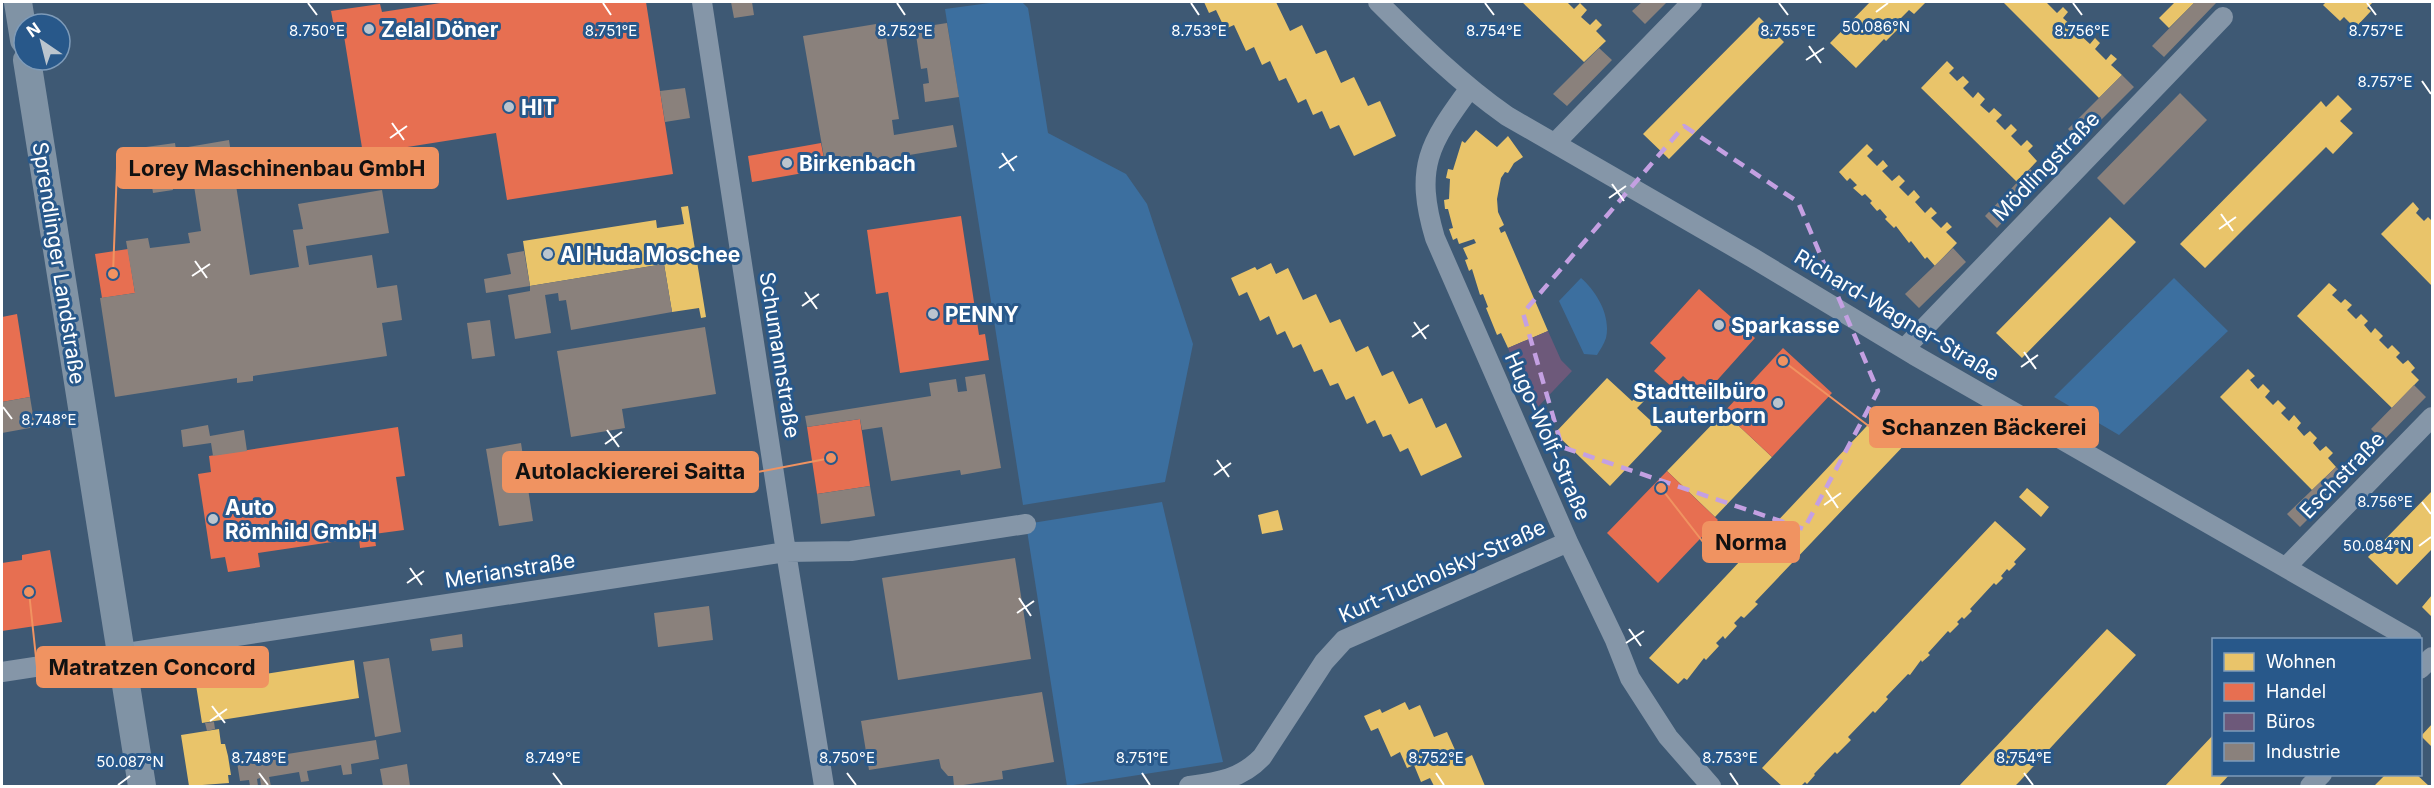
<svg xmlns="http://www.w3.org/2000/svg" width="2434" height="788" viewBox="0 0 2434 788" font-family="Inter,sans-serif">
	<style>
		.green { fill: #3c6f9f }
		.homes { fill: #e9c46a }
		.shops { fill: #e76f51 }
		.offices { fill: #6d597a }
		.industry { fill: #8a817c }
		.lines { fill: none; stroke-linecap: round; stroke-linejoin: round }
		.street { stroke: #8596a8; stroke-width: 20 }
		.secondary { stroke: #8093a5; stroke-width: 28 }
		.marked { fill: none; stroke: #c4a0e2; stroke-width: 4.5; stroke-dasharray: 12 8; stroke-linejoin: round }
		.ticks { fill: none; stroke: #fff; stroke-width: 2 }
		.poi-dot { fill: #bbc5ce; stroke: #28588a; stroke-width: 2 }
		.labels { text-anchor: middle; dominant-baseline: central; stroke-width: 6; stroke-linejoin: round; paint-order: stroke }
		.poi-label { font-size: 21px; font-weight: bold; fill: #fff; stroke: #28588a; text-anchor: start }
		.street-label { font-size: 21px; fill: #fff; stroke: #28588a }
		.ticks-label { font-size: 15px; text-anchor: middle; fill: #fff; stroke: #28588a; stroke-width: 6; stroke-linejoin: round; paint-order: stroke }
		.leader { fill: none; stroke: #f09361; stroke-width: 2 }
		.callout-dot { fill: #f09361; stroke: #28588a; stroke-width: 2 }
		.callout { fill: #f09361; stroke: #f09361; stroke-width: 2 }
		.callout-label { font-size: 22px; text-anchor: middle; font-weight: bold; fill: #111 }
	</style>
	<rect width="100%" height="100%" fill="#3e5974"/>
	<path class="green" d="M997 2H1022L1028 8 1048 133 1126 174 1147 204 1193 344 1165 482 1023 505 945 9Z
		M1581 278C1597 292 1611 316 1606 338 1604 344 1600 350 1597 355L1584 354 1559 301Z
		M2174 278 2228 331 2119 435 2054 397Z
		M1162 502 1223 762 1067 786 1026 524Z"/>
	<path class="homes" d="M1204 2H1264L1265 3 1276 2 1290 31 1302 25 1316 54 1326 50 1341 83 1354 77 1368 106 1380 101 1396 136 1354 156 1339 125 1330 129 1322 111 1313 115 1306 99 1298 103 1286 78 1279 81 1270 61 1262 65 1254 47 1246 51 1234 25 1225 29 1216 10 1209 13Z
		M1522 2H1567L1574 9 1580 3 1587 10 1581 17 1590 25 1596 19 1602 25 1596 31 1606 41 1584 62Z
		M1870 2H1926L1914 14 1909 10 1894 25 1898 29 1886 41 1884 39 1856 68 1830 43Z
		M2006 2H2049L2047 3 2057 13 2063 7 2068 12 2063 18 2074 28 2079 23 2085 28 2079 34 2090 44 2095 38 2100 43 2095 49 2106 60 2111 54 2117 59 2111 65 2122 75 2099 98 2004 3Z
		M2172 2H2195L2169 28 2159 18 2174 3Z
		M2326 2H2373L2367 8 2371 11 2355 28 2344 17 2340 21 2323 5Z
		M1759 17 1784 42 1669 159 1643 134Z
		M1947 61 1954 68 1949 73 1957 81 1963 76 1969 82 1963 88 1973 98 1978 92 1985 99 1980 105 1989 113 1994 108 2002 115 1996 121 2005 130 2011 124 2017 130 2011 136 2021 146 2027 140 2033 146 2028 151 2037 161 2017 182 1921 88Z
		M2338 95 2352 109 2340 121 2353 133 2333 154 2326 147 2205 268 2180 244 2321 101 2326 107Z
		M1476 130 1497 147 1508 136 1523 157 1514 163 1508 173 1505 172 1501 178 1497 199 1498 212 1504 225 1499 228 1501 233 1505 231 1548 331 1508 348 1501 333 1497 335 1486 308 1488 307 1483 294 1480 295 1472 269 1469 271 1465 260 1468 259 1463 248 1476 243 1474 239 1459 244 1457 238 1453 240 1449 229 1453 228 1448 209H1445L1444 200 1449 199 1450 179 1446 178 1448 169 1453 170 1462 141 1465 143Z
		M1867 144 1873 150 1867 156 1877 166 1883 160 1888 166 1882 171 1892 181 1899 175 1905 181 1899 187 1908 196 1914 190 1920 197 1915 202 1925 213 1931 207 1937 213 1931 218 1941 228 1947 222 1952 227 1946 232 1957 243 1935 266 1927 257 1925 259 1911 241 1909 243 1896 226 1894 228 1885 219 1887 217 1880 209 1877 211 1870 203 1872 201 1865 194 1862 196 1853 188 1857 185 1850 178 1847 181 1839 172Z
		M2413 202 2419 209 2416 213 2424 221 2428 217 2432 221 2431 229 2432 286 2381 234Z
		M688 206 706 317 701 318 699 308 672 312 664 264 530 286 523 241 656 220 657 228 684 224 681 207Z
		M2110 217 2136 242 2022 358 1996 333Z
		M1271 263 1276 274 1288 268 1303 300 1316 294 1330 323 1340 319 1356 352 1368 346 1382 376 1393 371 1409 404 1422 398 1436 428 1446 423 1462 457 1421 476 1408 448 1400 452 1391 434 1383 437 1375 420 1367 424 1354 396 1346 400 1338 383 1330 386 1322 369 1314 372 1301 344 1293 348 1285 331 1277 335 1269 316 1260 321 1247 292 1239 296 1231 278 1255 267 1257 270Z
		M2329 283 2337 290 2332 295 2341 303 2345 299 2352 305 2347 310 2356 319 2361 314 2368 321 2364 325 2371 333 2375 328 2383 336 2379 340 2388 349 2392 345 2400 353 2396 357 2403 364 2408 360 2415 368 2411 372 2419 380 2392 408 2297 316Z
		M2248 369 2255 376 2250 380 2258 389 2263 384 2270 391 2265 397 2273 405 2278 400 2286 408 2281 413 2289 421 2294 415 2301 423 2297 428 2304 436 2310 431 2317 438 2313 443 2320 451 2326 446 2333 453 2328 458 2336 467 2312 490 2220 397Z
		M1607 378 1632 401 1641 392 1647 398 1637 408 1662 431 1610 486 1555 433Z
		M1724 412 1772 457 1715 517 1667 471Z
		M1880 412 1910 439 1755 602 1758 604 1744 618 1741 616 1734 623 1737 626 1725 639 1723 636 1716 643 1719 646 1706 660 1704 658 1687 680 1684 678 1678 684 1649 658Z
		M2027 488 2049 507 2041 517 2019 497Z
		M2432 491V549L2397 585 2368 557Z
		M1278 510 1283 530 1262 534 1258 515Z
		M1995 521 2026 549 2014 562 2016 564 2009 571 2007 569 2001 576 2003 578 1996 585 1994 583 1970 609 1972 611 1964 619 1962 617 1957 622 1959 624 1950 633 1948 631 1928 653 1930 655 1922 662 1921 660 1910 675 1908 674 1886 697 1888 699 1875 713 1873 711 1848 737 1851 740 1837 754 1835 752 1814 774 1815 775 1807 784 1805 782 1801 786H1782L1762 768Z
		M2432 595V617L2422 607Z
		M2107 629 2136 655 2020 781 2015 786H1959Z
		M354 660 359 698 202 723 196 685Z
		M1405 702 1409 710 1420 705 1434 737 1447 732 1460 761 1472 755 1485 786H1434L1430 778 1421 782 1414 765 1407 768 1400 752 1391 757 1378 728 1371 731 1364 716 1380 709 1382 713Z
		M2432 724V747L2421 736Z
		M219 729 221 744H225L228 756 231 775H228L229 783 189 786 181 735Z
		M2214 734V774H2230L2219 786H2165Z
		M2386 774H2416L2429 786H2374Z"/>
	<path class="shops" d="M447 2H646L673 174 507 200 496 133 363 154 344 36 336 38 331 11 380 4 382 12Z
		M821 143 826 169 752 182 748 156Z
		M961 216 979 335 985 334 989 360 900 373 888 292 876 294 867 230Z
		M128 249 135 293 102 298 95 254Z
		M1699 289 1755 338 1704 395 1683 376 1672 387 1654 371 1666 358 1650 343Z
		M17 314 30 397 2 402V317Z
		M1783 348 1832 393 1772 457 1724 412Z
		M860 419 870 486 817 494 807 427Z
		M398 427 405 476 396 477 404 530 374 534 376 546 360 548 359 538 258 553 260 567 228 572 225 557 211 559 198 474 211 472 209 456Z
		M1667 471 1718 520 1658 583 1607 533Z
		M50 550 62 622 2 631V563L22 560V555Z"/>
	<path class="offices" d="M1548 331 1561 360 1572 371 1534 411 1516 368 1513 370 1508 357 1511 356 1508 348Z"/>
	<path class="industry" d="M731 2H752L754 15 734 18Z
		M1642 2H1667L1645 24 1632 11Z
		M2195 2 2216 3 2164 57 2152 46Z
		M947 23 959 97 925 102 923 84 929 83 927 68 921 69 915 28Z
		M876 24 878 39 886 37 899 119 892 120 894 135 953 125 957 147 826 169 803 36Z
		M1599 48 1612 60 1567 106 1553 94Z
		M2122 75 2134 87 2070 151 2065 146 2075 136 2068 129Z
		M685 88 690 118 665 122 660 91Z
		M2180 93 2207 120 2124 205 2097 178Z
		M229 140 250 275 299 267 293 230 303 229 298 204 382 190 389 233 306 246 309 265 372 255 377 288 397 285 402 320 382 323 387 356 253 376V381L237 383V378L115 397 100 298 135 293 126 241 148 238 150 248 190 243 188 233 201 231 188 147Z
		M175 143 178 164 175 165 176 176H171L173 190 153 193 146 147Z
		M2030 169 2042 181 1997 228 1985 216Z
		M1953 248 1966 262 1919 308 1905 294Z
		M524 251 530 286 486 293 484 279 511 274 507 254Z
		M664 264 672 312 571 330 566 300 559 301 558 293 545 295 551 333 515 339 508 295 530 291V286Z
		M490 320 495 356 472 359 467 323Z
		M705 327 716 394 622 409 625 428 571 437 557 351Z
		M985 374 1001 468 961 475 960 470 891 481 882 427 862 430 860 419 807 427 805 416 931 396 929 383 956 379 958 392 967 391 965 377Z
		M2414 385 2426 397 2383 441 2371 429Z
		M30 397 35 427 2 433V402Z
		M208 425 210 436 244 430 247 451 213 456 211 443 183 447 181 430Z
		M521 443 533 521 499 526 486 449Z
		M2336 467 2348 479 2300 527 2287 514Z
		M870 486 875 516 821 524 817 494Z
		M1015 558 1031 659 898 680 882 578Z
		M709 606 713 640 658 647 654 613Z
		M462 634 463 647 432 651 430 639Z
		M389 658 401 732 375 737 363 662Z
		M1042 692 1054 762 1002 771 1003 779 957 786H954L953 776H948L941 768 939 759 869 770 861 721Z
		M214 722 215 729 207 731 205 723Z
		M376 740 379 759 351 764 352 774 343 775 341 765 307 771 309 781 301 782 299 772 269 777 271 786H261L260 778 257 779 258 786H250L249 780 240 781 237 762Z
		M407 764 410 786H383L380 769Z"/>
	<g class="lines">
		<path class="street" d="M702 2 786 552 824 786
			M1378 2C1418 42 1460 83 1507 116L1753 258 1914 355 2412 640
			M1470 88C1429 144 1414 167 1435 238L1568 542 1615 640 1630 678 1668 737 1711 786
			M1555 143 1692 2
			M1904 349 2223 17
			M2287 566 2432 417
			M2420 669 2432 657
			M2 672 786 552 851 551 1026 524
			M1189 786C1218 782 1241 779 1262 757L1324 662 1344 640 1568 542
			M2310 786 2322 774"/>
		<path class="secondary" d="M18 2 24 40
			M27 60 142 786"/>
	</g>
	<path class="marked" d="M1684 126 1798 202 1878 391 1804 529 1562 447 1523 313Z"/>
	<path class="ticks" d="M308 3 317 15M603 3 611 15M897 3 905 15M1191 3 1199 15M1485 3 1494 15M1779 3 1788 15M2073 3 2082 15M2367 3 2376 15M1876 12 1888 3M1809 46 1821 63M1806 60 1824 48M2422 81 2431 94M392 123 404 140M390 138 407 126M1002 153 1014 171M999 168 1017 156M1612 184 1624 201M1609 198 1626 186M2221 214 2233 231M2219 229 2236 217M195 261 207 278M192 276 210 264M805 292 817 309M802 306 819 294M1414 322 1426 339M1412 337 1429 325M2024 352 2036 369M2021 367 2038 355M3 407 12 419M607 430 619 447M605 444 622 432M1217 460 1229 477M1214 475 1231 463M1826 490 1838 508M2422 502 2431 514M1824 505 1841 493M2419 546 2431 537M410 568 422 585M407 583 424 571M1019 598 1031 616M1017 613 1034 601M1629 629 1641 646M1626 643 1644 631M212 706 225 723M210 721 227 709M259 773 268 785M553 773 562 785M847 773 856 785M1142 773 1150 785M1436 773 1444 785M1730 773 1738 785M2024 773 2033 785M118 785 130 776"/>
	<g class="poi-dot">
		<circle cx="369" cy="29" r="6"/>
		<circle cx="509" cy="107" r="6"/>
		<circle cx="787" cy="163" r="6"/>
		<circle cx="548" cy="254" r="6"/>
		<circle cx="933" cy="314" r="6"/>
		<circle cx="1719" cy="325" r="6"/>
		<circle cx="1778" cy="403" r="6"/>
		<circle cx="213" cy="519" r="6"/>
	</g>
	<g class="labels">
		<g class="poi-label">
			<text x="381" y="29">Zelal Döner</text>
			<text x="521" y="107">HIT</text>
			<text x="799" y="163">Birkenbach</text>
			<text x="560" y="254">Al Huda Moschee</text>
			<text x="945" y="314">PENNY</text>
			<text x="1731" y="325">Sparkasse</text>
			<text x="1766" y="391" text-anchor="end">Stadtteilbüro<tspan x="1766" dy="24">Lauterborn</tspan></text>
			<text x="225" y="507">Auto<tspan x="225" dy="24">Römhild GmbH</tspan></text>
		</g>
		<g class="street-label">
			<text transform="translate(2046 166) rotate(-46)">Mödlingstraße</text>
			<text transform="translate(59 263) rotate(81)">Sprendlinger Landstraße</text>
			<text transform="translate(1897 315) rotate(31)">Richard-Wagner-Straße</text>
			<text transform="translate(780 355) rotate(81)">Schumannstraße</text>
			<text transform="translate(1548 436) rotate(66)">Hugo-Wolf-Straße</text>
			<text transform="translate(2342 475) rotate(-46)">Eschstraße</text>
			<text transform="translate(510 570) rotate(-9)">Merianstraße</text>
			<text transform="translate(1442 571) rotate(-24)">Kurt-Tucholsky-Straße</text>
		</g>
	</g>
	<g class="ticks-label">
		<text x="1876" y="32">50.086°N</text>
		<text x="1199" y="36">8.753°E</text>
		<text x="1788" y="36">8.755°E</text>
		<text x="317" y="36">8.750°E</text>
		<text x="611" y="36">8.751°E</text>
		<text x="905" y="36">8.752°E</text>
		<text x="1494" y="36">8.754°E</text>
		<text x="2082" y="36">8.756°E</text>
		<text x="2376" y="36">8.757°E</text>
		<text x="2385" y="87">8.757°E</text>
		<text x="49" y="425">8.748°E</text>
		<text x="2385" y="507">8.756°E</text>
		<text x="2377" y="551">50.084°N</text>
		<text x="259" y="763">8.748°E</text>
		<text x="553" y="763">8.749°E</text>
		<text x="847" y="763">8.750°E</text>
		<text x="1142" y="763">8.751°E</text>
		<text x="1436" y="763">8.752°E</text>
		<text x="1730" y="763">8.753°E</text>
		<text x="2024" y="763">8.754°E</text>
		<text x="130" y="767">50.087°N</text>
	</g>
	<path class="leader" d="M113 274L117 168M1783 361L1870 427M831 458L758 472M1661 488L1703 542M29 592L37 667"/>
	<g class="callout-dot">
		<circle cx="113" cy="274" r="6"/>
		<circle cx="1783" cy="361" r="6"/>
		<circle cx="831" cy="458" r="6"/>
		<circle cx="1661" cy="488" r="6"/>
		<circle cx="29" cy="592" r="6"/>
	</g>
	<g class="callout">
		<rect x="117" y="148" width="321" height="40" rx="6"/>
		<rect x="1870" y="407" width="228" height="40" rx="6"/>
		<rect x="503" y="452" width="255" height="40" rx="6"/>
		<rect x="1703" y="522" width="96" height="40" rx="6"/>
		<rect x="37" y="647" width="231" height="40" rx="6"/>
	</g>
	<g class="callout-label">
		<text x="277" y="176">Lorey Maschinenbau GmbH</text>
		<text x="1984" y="435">Schanzen Bäckerei</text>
		<text x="630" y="479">Autolackiererei Saitta</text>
		<text x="1751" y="550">Norma</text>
		<text x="152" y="675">Matratzen Concord</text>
	</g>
	<rect width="2434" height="788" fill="none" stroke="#ffffff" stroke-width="6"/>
	<rect x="2212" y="638" width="210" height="138" fill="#28588a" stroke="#7e9bb9" stroke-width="1.5"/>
	<rect x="2224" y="653" width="30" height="18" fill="#e9c46a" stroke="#7e9bb9" stroke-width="1.5"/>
	<text x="2266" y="668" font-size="18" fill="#ffffff">Wohnen</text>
	<rect x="2224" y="683" width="30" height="18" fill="#e76f51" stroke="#7e9bb9" stroke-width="1.5"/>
	<text x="2266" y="698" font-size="18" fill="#ffffff">Handel</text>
	<rect x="2224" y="713" width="30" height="18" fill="#6d597a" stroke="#7e9bb9" stroke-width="1.5"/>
	<text x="2266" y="728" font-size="18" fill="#ffffff">Büros</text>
	<rect x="2224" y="743" width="30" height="18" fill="#8a817c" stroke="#7e9bb9" stroke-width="1.5"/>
	<text x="2266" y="758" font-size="18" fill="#ffffff">Industrie</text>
	<g transform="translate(42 42) rotate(325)"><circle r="28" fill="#28588a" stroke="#7e9bb9" stroke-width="1.5"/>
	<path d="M0-4.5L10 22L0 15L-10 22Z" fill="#bbc5ce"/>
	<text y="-9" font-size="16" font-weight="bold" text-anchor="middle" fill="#ffffff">N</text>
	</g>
</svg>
